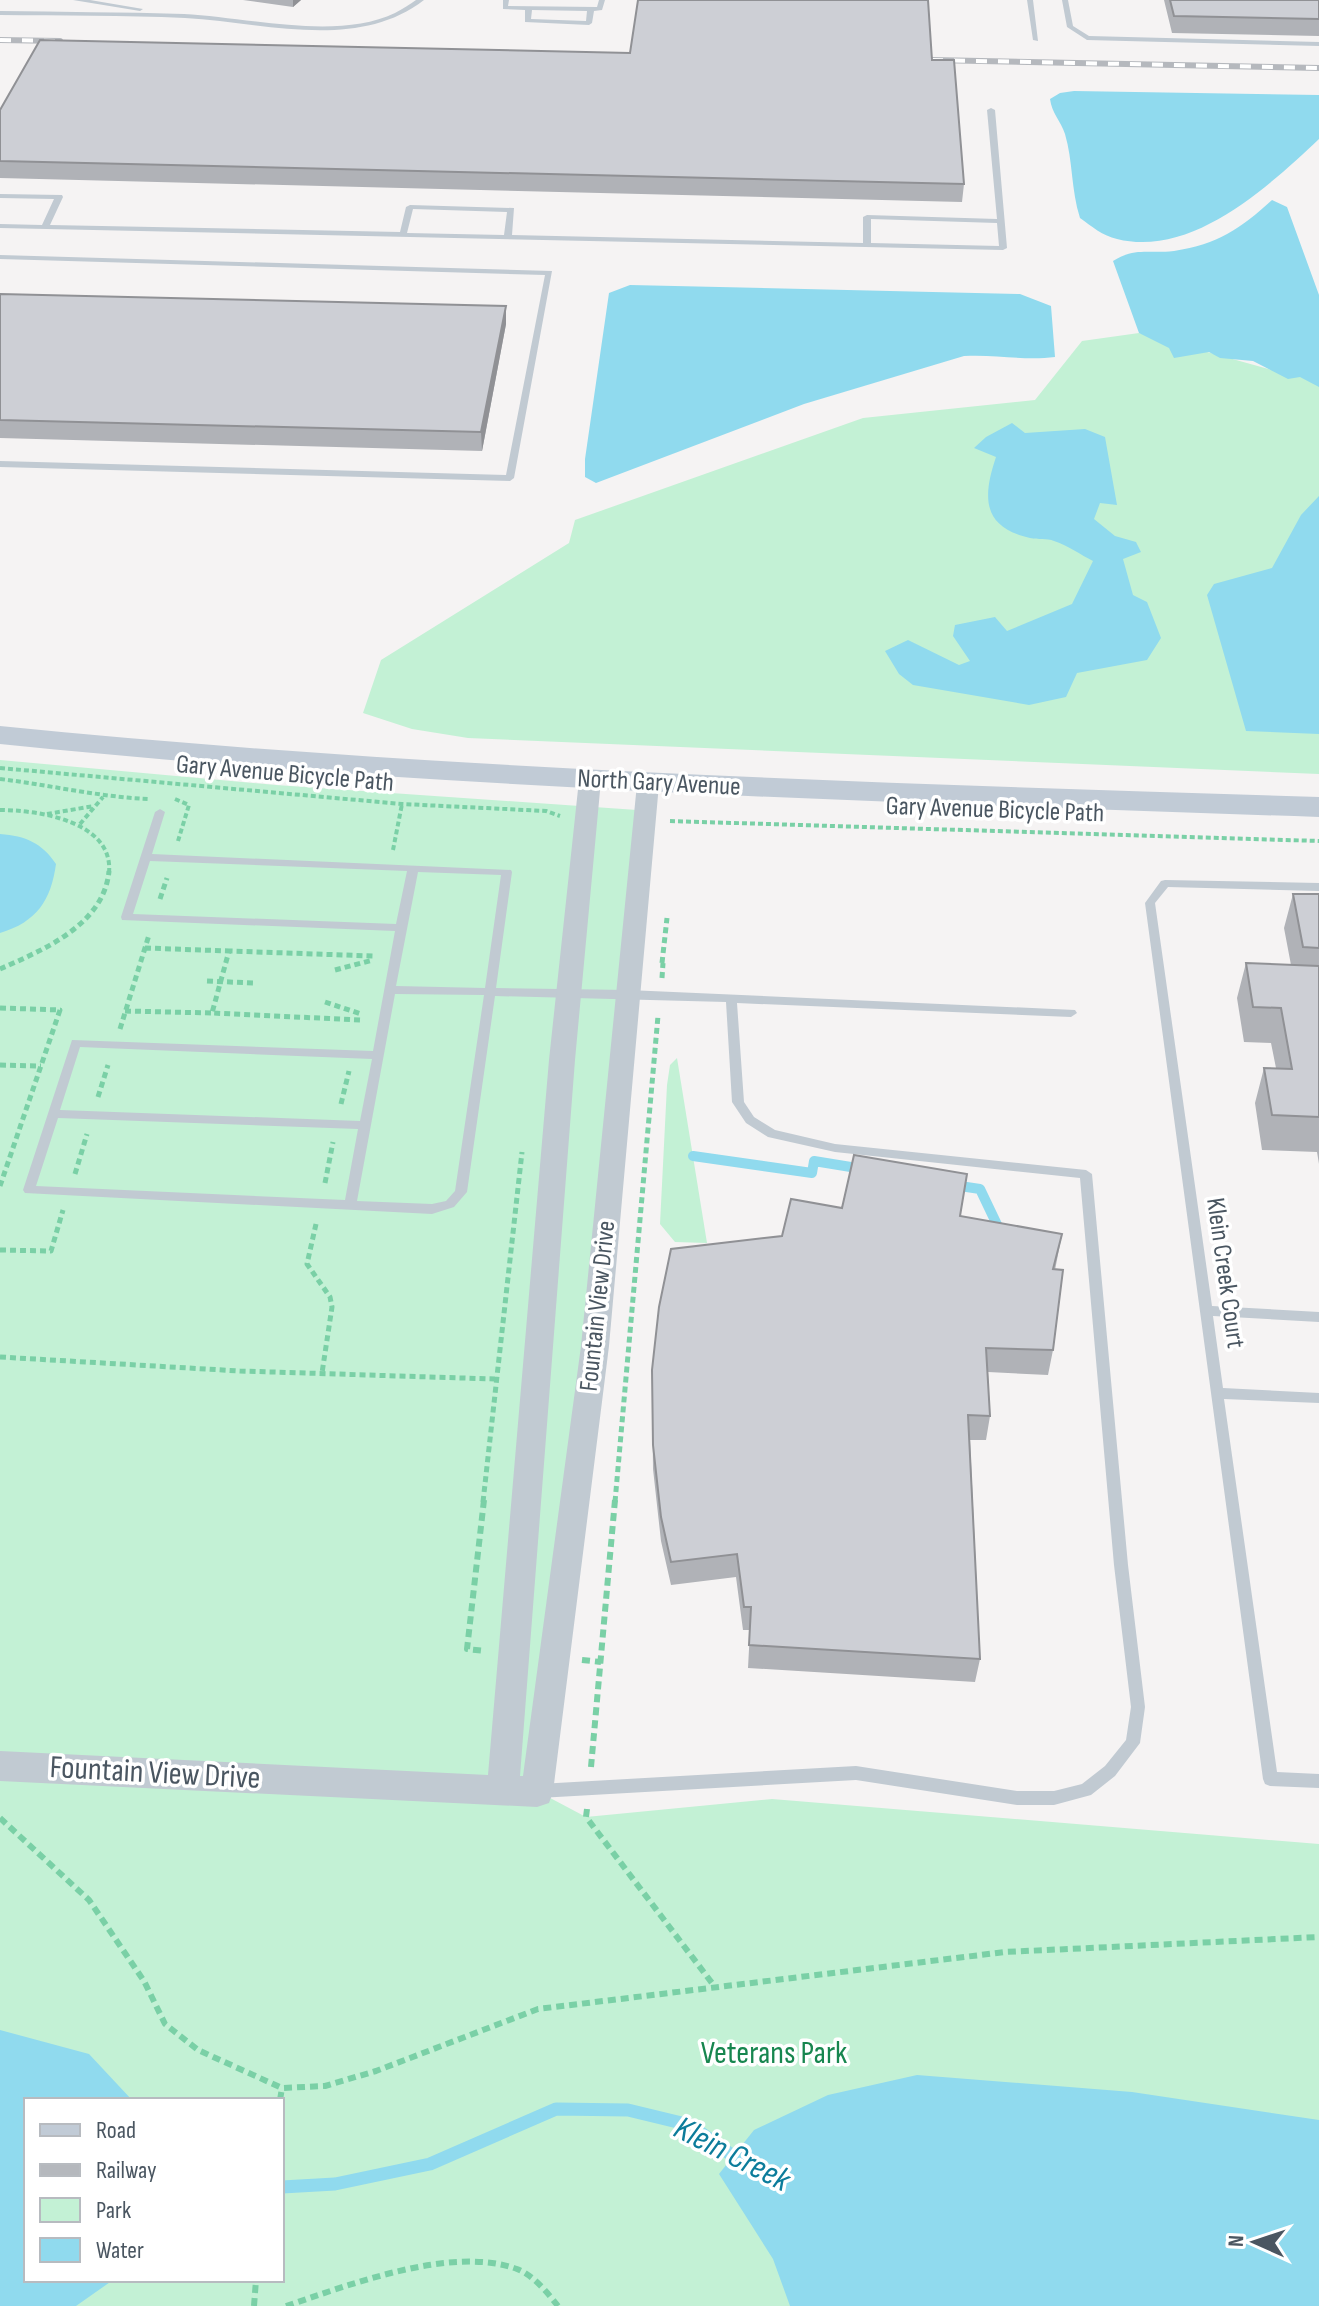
<svg xmlns="http://www.w3.org/2000/svg" width="1319" height="2306" viewBox="0 0 1319 2306" font-family="'Sofia Sans Condensed',sans-serif">
	<style>
		.green { fill: #c3f1d5; fill-rule: evenodd }
		.water { fill: #90daee }
		.lines { fill: none; stroke-linecap: round; stroke-linejoin: round }
		.stream-far1 { stroke: #90daee; stroke-width: 10 }
		.stream { stroke: #90daee; stroke-width: 13 }
		.path-far2 { stroke: #7ad0a6; stroke-width: 4; stroke-dasharray: 5 3; stroke-linecap: butt }
		.path-far1 { stroke: #7ad0a6; stroke-width: 5; stroke-dasharray: 6 4; stroke-linecap: butt }
		.path { stroke: #7ad0a6; stroke-width: 6; stroke-dasharray: 8 5; stroke-linecap: butt }
		.lane { fill: #c1cad2; fill-rule: evenodd }
		.street { fill: #c1cad2; fill-rule: evenodd }
		.secondary { fill: #c1cbd6; fill-rule: evenodd }
		.rail-casing { stroke: #b5b8bd; stroke-width: 6 }
		.rail { stroke: #fff; stroke-width: 4; stroke-dasharray: 11; stroke-linecap: butt }
		.wall { fill: #b0b2b7 }
		.shaded-wall { fill: #909195 }
		.building { fill: #cdcfd5; stroke: #909195; stroke-width: 2 }
		.labels { text-anchor: middle; dominant-baseline: central; stroke-width: 7; stroke-linejoin: round; paint-order: stroke }
		.street-label { font-size: 26px; fill: #4a5661; stroke: #fff }
		.near-street-label { font-size: 32px; fill: #4a5661; stroke: #fff }
		.near-park-label { font-size: 32px; fill: #17864f; stroke: #fff }
		.near-water-label { font-size: 34px; font-style: italic; fill: #0c7c9b; stroke: #fff }
	</style>
	<rect width="100%" height="100%" fill="#f5f3f3"/>
	<path class="green" d="M1139 333 1276 371 1319 376V774L468 738 412 729 363 713 381 660 569 543 575 520 863 418 1035 400 1082 341Z
		M0 760 276 785 637 810 537 1791 586 1817 772 1799 1319 1844V2306H0ZM26 2100H282V2280H26Z
		M677 1058 707 1243 675 1242 660 1224 667 1085 670 1065Z"/>
	<path class="water" d="M1074 91 1319 95V139C1269 186 1192 258 1117 239 1103 236 1091 226 1080 218 1071 190 1073 161 1065 134 1061 121 1052 114 1050 99L1060 93Z
		M1272 200 1287 207 1319 295V387L1300 377 1288 379 1253 361 1220 358 1209 352 1174 358 1169 348 1139 333 1113 261C1135 247 1148 254 1174 251 1218 244 1240 229 1272 200Z
		M630 285 1020 294 1051 306 1055 357C1024 361 995 354 964 356L804 404 596 483 585 477V459L609 293Z
		M1012 423 1025 433 1085 429 1105 437 1117 505 1100 503 1094 519 1115 536 1136 542 1141 552 1123 559 1133 595 1147 602 1161 638 1147 660 1077 673 1066 697 1029 705 913 685 899 674 885 651 908 640 959 665 970 661 953 636 955 625 995 617 1007 631 1072 604 1093 561C1081 555 1067 545 1054 541 1047 538 1038 540 1030 538 981 527 983 496 996 457L974 448 986 437Z
		M1319 496V734L1246 731 1207 595 1214 584 1272 568 1301 515Z
		M0 834C26 836 42 843 56 864 51 900 37 922 0 933Z
		M0 2030 89 2054 132 2100H26V2280H113L76 2306H0Z
		M917 2075 1132 2092 1319 2120V2306H790L773 2259 719 2174 754 2130 828 2095Z"/>
	<g class="lines">
		<path class="stream-far1" d="M693 1156 812 1173 814 1161 863 1169
			M953 1185 980 1189 1001 1233"/>
		<path class="stream" d="M282 2187 335 2184 430 2164 556 2109 628 2110 690 2125 744 2164"/>
		<path class="path-far2" d="M0 768 402 804 546 811 560 816
			M0 779C50 785 99 797 149 799
			M175 799 189 805 178 841
			M0 810C37 810 114 821 109 873
			M47 814 94 806
			M670 821 1319 841
			M80 824 103 797
			M393 850 402 804"/>
		<path class="path-far1" d="M160 899 167 878
			M145 948 229 951
			M662 963 667 918
			M0 969C43 950 104 925 109 871
			M335 970 373 960
			M662 978 663 963
			M207 981 253 983
			M325 1002 361 1014
			M0 1008 60 1010 0 1186
			M125 1011 212 1013
			M360 1020 212 1013 229 951 373 956
			M120 1029 149 935
			M0 1065 41 1066
			M98 1097 108 1065
			M341 1104 349 1071
			M75 1174 87 1134
			M325 1183 333 1142
			M316 1224 307 1264 330 1297 332 1307 322 1373
			M0 1250 51 1251 63 1210
			M0 1357 240 1371 495 1379
			M483 1502 522 1152
			M615 1502 658 1016"/>
		<path class="path" d="M484 1500 467 1649 485 1651
			M582 1660 601 1662
			M591 1767 615 1500
			M587 1809 586 1817 715 1987
			M0 1818 89 1900 144 1981 165 2024 198 2050 282 2088 325 2086 376 2071 538 2009 1005 1952 1319 1937
			M280 2100 282 2088
			M254 2306 256 2280
			M286 2306C349 2285 452 2245 517 2269 533 2275 547 2292 558 2306"/>
		<path class="lane" d="M73 0H90L143 9 140 11Z
			M416 0H424C357 52 262 22 185 18 123 15 62 16 0 15V11C61 12 122 12 184 14 246 17 337 41 395 13 403 9 410 4 416 0Z
			M503 0H509L508 6 597 7 599 0H605L602 10 594 11 592 23 589 25 525 22V10L503 9ZM532 10 587 11 586 21 531 19Z
			M1027 0H1033L1038 41 1033 40Z
			M1062 0H1068L1073 26 1089 36 1319 42V46L1087 40 1067 27Z
			M991 108 995 110 1007 248 1003 250 0 228V224L42 225 54 199 0 198V194L62 195 63 197 50 225 400 232 406 207 410 205 514 208 512 235 863 243V217L867 215 997 219 987 110ZM413 209 507 212 504 235 407 233ZM871 219 997 223 999 246 871 243Z
			M0 255 552 271 514 478 510 481 0 467V461L506 475 545 275 0 259Z
			M160 809 165 812 152 854 511 870 512 872 496 988 628 990 1075 1010 1077 1013 1071 1017 737 1003 744 1102 754 1117 775 1130 835 1144 1086 1170 1092 1174 1128 1565 1145 1707 1140 1743 1115 1776 1091 1795 1054 1805H1017L856 1780 539 1798 534 1796 531 1791 534 1786 539 1784 856 1766 1017 1791H1054L1082 1784 1105 1766 1126 1740 1131 1707 1114 1565 1080 1178 835 1152 768 1137 746 1123 732 1102 726 1002 495 996 467 1192 454 1207 432 1214 25 1193 23 1190 72 1040 373 1051 395 931 122 920 121 917 155 812ZM150 861 407 871 396 924 133 914ZM418 872 501 875 485 988 396 986ZM395 994 484 995 455 1191 446 1201 432 1204 357 1201ZM80 1047 372 1059 360 1121 60 1110ZM58 1118 358 1129 345 1200 36 1186Z
			M1165 880 1319 883V891L1168 887 1155 903 1212 1306 1319 1312V1322L1213 1316 1223 1388 1319 1393V1403L1224 1399 1277 1772 1319 1774V1788L1270 1786 1265 1784 1263 1779 1145 903 1161 881Z"/>
		<path class="street" d="M590 773 601 780 575 1060 520 1776H523L581 1346 637 784 648 777 659 784 609 1346 553 1792 549 1803 537 1807 0 1781V1751L488 1775 549 1060 579 780Z"/>
		<path class="secondary" d="M0 726C439 770 878 783 1319 797V817C878 802 439 789 0 744Z"/>
		<g class="rail-casing">
			<path id="rail" d="M0 40 60 41
				M932 60 1319 68"/>
		</g>
		<use href="#rail" class="rail"/>
	</g>
	<path class="wall" d="M243 0H301L293 7Z
		M1164 0H1319V36L1172 33Z
		M932 60 964 184 962 202 0 178V110Z
		M0 294 506 306V324L482 451 0 438Z
		M1293 894H1319V1164L1317 1152 1262 1150 1255 1103 1264 1068H1276L1271 1043 1244 1042 1237 998 1246 963 1291 965 1284 928Z
		M842 1208 961 1216 1062 1234 1055 1270 1053 1350 1048 1375 988 1372 990 1416 986 1440H970L980 1659 975 1682 748 1668 750 1630H743L736 1577 671 1585 661 1541 653 1469 652 1370 782 1236Z"/>
	<path class="shaded-wall" d="M293 0H301L293 7Z
		M506 306V324L482 451 481 432Z"/>
	<path class="building" d="M638 0H928L932 60H954L964 184 0 161V110L40 40 630 53Z
		M1170 0H1319V19L1174 16Z
		M0 294 506 306 481 432 0 420Z
		M1293 894H1319V948L1303 947Z
		M1246 963 1319 966V1117L1272 1115 1264 1068 1292 1069 1281 1008 1253 1007Z
		M854 1155 967 1174 960 1216 1062 1234 1053 1269 1063 1270 1053 1350 986 1348 990 1416 968 1415 980 1659 749 1645 751 1607H744L737 1554 671 1562 661 1517 653 1445 652 1370 659 1307 671 1249 782 1236 791 1199 842 1208Z"/>
	<g class="labels">
		<g class="street-label">
			<text transform="translate(285 774) rotate(5)">Gary Avenue Bicycle Path</text>
			<text transform="translate(659 783) rotate(3)">North Gary Avenue</text>
			<text transform="translate(995 810) rotate(2)">Gary Avenue Bicycle Path</text>
			<text transform="translate(1225 1273) rotate(82)">Klein Creek Court</text>
			<text transform="translate(598 1306) rotate(-84)">Fountain View Drive</text>
		</g>
		<g class="near-street-label">
			<text transform="translate(155 1773) rotate(3)">Fountain View Drive</text>
		</g>
		<g class="near-park-label">
			<text x="774" y="2053">Veterans Park</text>
		</g>
		<g class="near-water-label">
			<text transform="translate(732 2154) rotate(27)">Klein Creek</text>
		</g>
	</g>
	<rect x="24" y="2098" width="260" height="184" fill="#ffffff" stroke="#b7bbc0" stroke-width="2"/>
	<rect x="40" y="2124" width="40" height="12" fill="#c1cbd6" stroke="#b7bbc0" stroke-width="2"/>
	<text x="96" y="2138" font-size="24" fill="#4a5661">Road</text>
	<rect x="40" y="2164" width="40" height="12" fill="#b5b8bd" stroke="#b7bbc0" stroke-width="2"/>
	<text x="96" y="2178" font-size="24" fill="#4a5661">Railway</text>
	<rect x="40" y="2198" width="40" height="24" fill="#c3f1d5" stroke="#b7bbc0" stroke-width="2"/>
	<text x="96" y="2218" font-size="24" fill="#4a5661">Park</text>
	<rect x="40" y="2238" width="40" height="24" fill="#90daee" stroke="#b7bbc0" stroke-width="2"/>
	<text x="96" y="2258" font-size="24" fill="#4a5661">Water</text>
	<g transform="translate(1255 2242) rotate(273)" stroke="#ffffff" stroke-width="6" paint-order="stroke">
	<path d="M0-6L14 30L0 20L-14 30Z" fill="#4a5661"/>
	<text y="-12" font-size="22" font-weight="bold" text-anchor="middle" fill="#4a5661">N</text>
	</g>
</svg>
